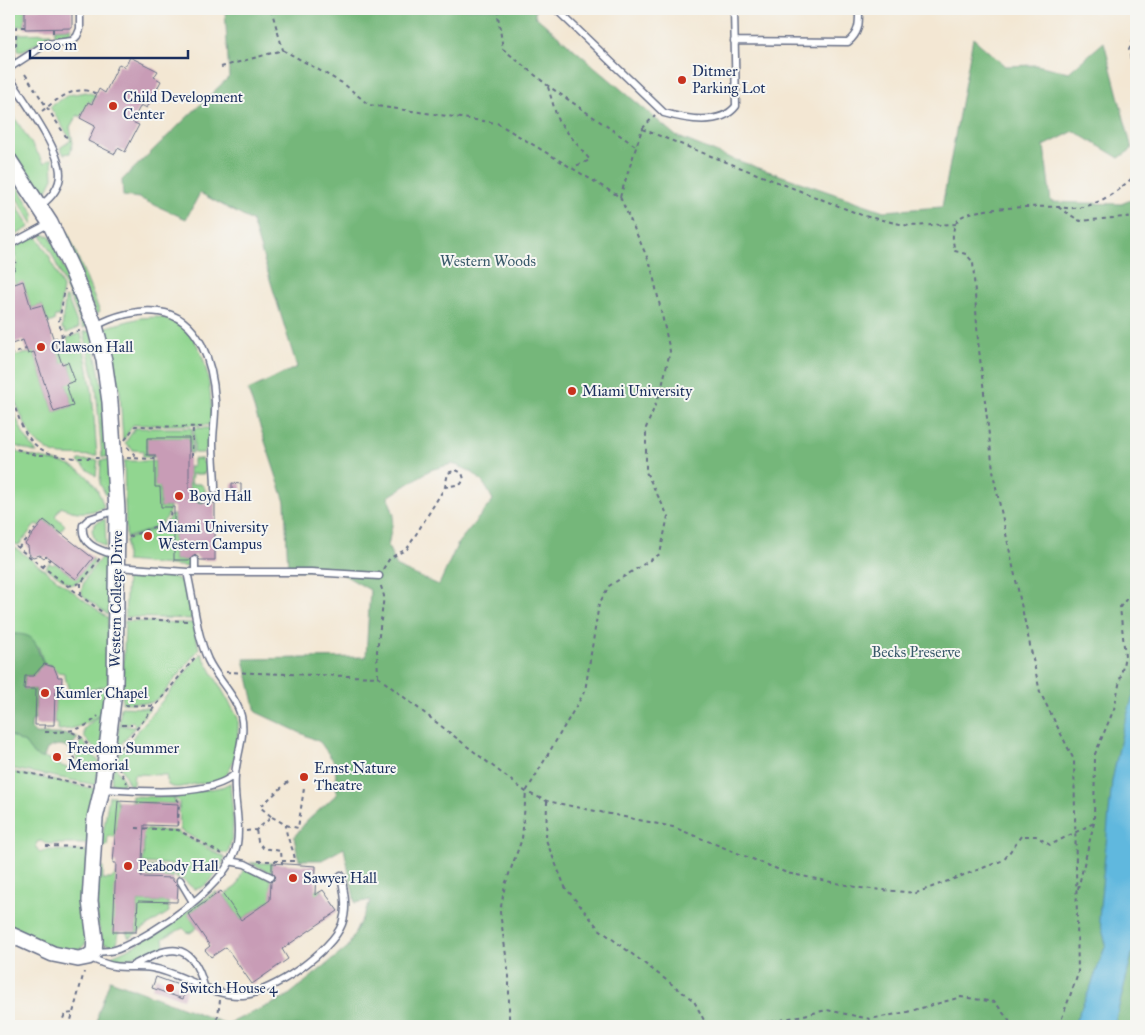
<svg xmlns="http://www.w3.org/2000/svg" width="1145" height="1035" viewBox="0 0 1145 1035" font-family="'IM FELL Great Primer',serif">
	<style>
		.green { fill: #91d690; stroke: #568277 }
		.forest { fill: #74b77a; stroke: #48736c; fill-rule: evenodd }
		.water { fill: #61b8de; stroke: #3e749e }
		.building { fill: #c89cb6 }
		.lines { fill: none; stroke-linecap: round; stroke-linejoin: round }
		.service-casing { stroke: #676f87; stroke-width: 9 }
		.tertiary-casing { stroke: #676f87; stroke-width: 18 }
		.path { stroke: #676f87; stroke-width: 2; stroke-dasharray: 4 4; stroke-linecap: butt }
		.service { stroke: #fff; stroke-width: 6 }
		.tertiary { stroke: #fff; stroke-width: 15 }
		.poi-dot { fill: #c8321e; stroke: #f6f6f2; stroke-width: 2 }
		.labels { text-anchor: middle; dominant-baseline: central; stroke-width: 4; stroke-linejoin: round; paint-order: stroke }
		.poi-label { font-size: 15px; fill: #1b2f5e; stroke: #f6f6f2; text-anchor: start }
		.park-label { font-size: 15px; fill: #38596a; stroke: #f6f6f2 }
		.street-label { font-size: 15px; fill: #1b2f5e; stroke: #f6f6f2 }
	</style>
	<rect width="100%" height="100%" fill="#f6f6f2"/>
	<filter id="ink" filterUnits="userSpaceOnUse"><feTurbulence type="fractalNoise" baseFrequency=".02" numOctaves="2"/><feDisplacementMap in="SourceGraphic" scale="10" xChannelSelector="R" yChannelSelector="G"/><feConvolveMatrix kernelMatrix="1 2 1 2 8 2 1 2 1" color-interpolation-filters="sRGB"/></filter>
	<filter id="wash" filterUnits="userSpaceOnUse"><feTurbulence type="fractalNoise" baseFrequency=".0096" numOctaves="4" result="noise"/><feDisplacementMap in="SourceGraphic" scale="20" xChannelSelector="R" yChannelSelector="G"/><feGaussianBlur stdDeviation="1.12" result="paint"/><feColorMatrix in="noise" values="0 0 0 0 0 0 0 0 0 0 0 0 0 0 0 0 0 1.4 0 .05"/><feComposite in="paint" operator="in"/></filter>
	<g filter="url(#wash)">
		<rect width="100%" height="100%" fill="#f3e7d3"/>
		<path class="green" d="M9 9H25V26H14L13 47Z
			M72 28 69 36H55V29Z
			M51 33V36L24 50 18 51V34Z
			M86 92 96 95 81 117 77 115 70 127 73 143 70 153 64 154 60 148 71 140 50 107 68 95Z
			M9 109 44 163 52 158 53 178 45 194H37L9 149Z
			M9 172 34 214 33 224 9 186Z
			M9 193 30 227 9 239Z
			M67 231 100 312 99 313 96 314 63 235Z
			M40 234 50 236 89 326 83 328 52 254Z
			M36 235 49 256 63 288 59 316H55L54 321 48 323 42 305 31 308 23 282 15 284 13 277 17 263 14 248Z
			M67 297 79 328 66 333 64 329H62L65 298Z
			M156 317C205 319 213 387 211 425H133L123 441 120 392 106 327 140 318Z
			M91 331 103 392 108 457H102L96 387 84 332Z
			M81 333 92 391 97 456 61 455 52 453 35 441 27 428 9 388V357L34 352 54 412 73 406 66 384 74 380 69 363 62 364 57 351 67 349 65 343 68 342 67 338Z
			M9 401 24 435 37 453 9 444Z
			M135 428H192V453H189V438H147V455H155V457H143V451L133 450 125 443Z
			M194 428H211L209 445 203 453H194Z
			M9 449C50 466 88 453 104 507 89 514 76 514 61 507L55 516 65 525 60 531 44 520 40 526 36 524 19 545H17L9 539Z
			M193 459H202V462L209 464V469L203 474H192L191 484H201L205 489V499H203V503H197V489H189V467H193Z
			M79 460H98L96 476 78 462Z
			M101 460H109L110 495H106L100 484Z
			M124 461H155V486L160 487V507H170C169 528 142 532 126 538Z
			M171 515H174V560H192L191 567 126 561V540L165 524Z
			M105 519 106 545 105 547 95 540 92 530 96 523Z
			M9 543 108 618V685L80 693 69 691 64 673 57 672 51 665 44 664 38 646 14 634 9 636Z
			M102 556 107 559 106 578H110L108 615 82 595C80 580 94 568 102 556Z
			M93 558 94 563 81 581 71 585 46 568 49 563 53 565 55 563 76 579Z
			M127 574C140 574 176 572 184 584 189 593 190 609 192 619L125 617Z
			M125 621 193 623 199 649 160 698 150 703H122Z
			M201 653 238 718C239 732 236 772 221 779 214 783 203 783 195 784 186 786 176 790 168 785L166 775 134 774 133 784 130 786 116 758Z
			M104 689H108C108 693 108 701 106 705 97 722 76 730 58 730V723L54 722 55 696 65 693 84 695Z
			M121 707 150 708 116 751 119 725 133 727 135 725 132 721 129 724H119Z
			M106 709 100 755 84 737V729Z
			M9 735 25 743 34 755 50 759 53 763 74 770 77 760 74 752 82 740 99 762 96 785 9 768Z
			M114 764 125 783H122V785L111 784Z
			M9 771 96 789 92 794 88 844H46L41 841 37 842 36 847 40 853 46 850 88 851 87 940C78 967 27 935 9 928Z
			M230 783C232 808 237 831 227 854L214 850 180 830 179 802 172 795 222 787Z
			M109 796H114C123 806 115 827 114 837L108 836 107 846H101Z
			M132 796 173 797 177 804 131 802Z
			M136 829 176 831 225 858C219 870 209 889 194 889L182 879 176 878V865L143 863 144 839H135Z
			M250 863H272V873Z
			M140 866 173 868V878L140 877Z
			M100 867H103V879H111L116 874 119 932 117 943 113 946 103 943 98 924 96 878H100Z
			M244 868 271 879V888L323 890 301 905 279 894 241 920 224 895 237 886Z
			M215 892 218 893 188 914 197 928 190 933 187 932 183 928 163 938 164 947 118 961 112 958V956L138 944Z
			M138 901 168 902 169 912 129 938 126 932H136Z"/>
		<path class="forest" d="M225 9H535V16L676 136 730 158 884 211 942 207 973 38 1005 66 1036 65 1069 72 1104 42 1132 149 1119 158 1074 131 1044 146 1051 202 1121 204 1136 198V1026H97L98 1014 110 980 227 1024 285 998 348 947 371 900 355 903 344 848 322 860H299L294 837 306 822 337 794 335 763 320 742 256 712 244 659 366 657 370 590 337 571 288 570 285 502 248 390 297 367 252 221 200 193 186 219 139 198 123 196 122 180 229 77ZM452 464C475 471 482 478 493 500L458 543 439 585 397 567 388 546 394 515 388 497 430 470Z
			M14 634C40 634 34 647 44 664L38 669 36 676H25L24 689H36L35 720 32 721 31 728 35 734H68L78 738 69 749C62 743 55 745 47 749L43 759 34 755 25 743 9 735V636Z"/>
		<path class="water" d="M1136 686V939L1114 1026H1073L1091 986 1106 944 1099 918 1112 781 1123 729Z"/>
		<g id="blocks">
			<path class="building" d="M25 9H72V28L25 29Z
				M130 57 158 71 154 77 161 81 147 108 141 105 132 122 139 125 125 152 118 148 115 154 88 141 95 126 80 118 88 102 92 104 99 89 105 93 119 64 125 67Z
				M23 281 31 308 42 305 62 364 68 362 75 381 66 384 73 406 54 412 34 352 28 354 23 340 9 345V286Z
				M147 438H189V489H197V503H215V560H200L195 555 190 560H174V507H161L160 487H155V455H147Z
				M232 483 241 484V494L232 493Z
				M44 520 93 558 76 579 46 556 44 558 40 555 33 557 29 554 28 546 25 544Z
				M44 664 54 667 58 677H62L61 692H55L54 725H35L36 689H24L25 676H33Z
				M118 801 178 804 177 826 144 825 141 877 173 878V881L178 886 177 902 138 901 136 932H113L116 863H113Z
				M272 863 316 866 315 895 323 890 338 911 282 949 288 959 252 984 226 947 211 957 205 950 210 946 188 914 221 891 241 920 270 900 271 882 276 877 272 872Z
				M156 977 187 988 183 999 152 988Z"/>
		</g>
	</g>
	<g filter="url(#ink)">
		<use href="#blocks" fill-opacity="0" stroke="#676f87" stroke-width="1"/>
		<g class="lines">
			<g class="service-casing">
				<path id="service" d="M556 9 664 113C685 119 721 126 736 106L734 9
					M734 41 848 42C860 32 859 23 859 9
					M9 51 12 65
					M9 68 46 44 72 41 77 36 80 29V9
					M9 77C23 99 60 149 60 174 60 188 51 198 40 206
					M9 245 50 223
					M96 326C113 316 139 309 159 312 200 317 213 365 215 401 216 415 213 429 213 443 213 459 215 474 215 489
					M115 555C99 550 80 545 83 525L89 519 117 510
					M117 567 187 572H311L379 576
					M195 572V560
					M103 789C136 791 210 798 235 774
					M229 861 245 864 271 877
					M180 880 193 902
					M95 952C102 951 111 952 118 949 155 934 229 885 237 844 241 822 233 799 235 776 236 757 246 735 241 716 236 696 217 679 208 660 196 633 194 601 187 572
					M88 957C96 960 105 965 114 966 126 968 139 966 152 968 182 973 211 997 243 995 272 993 332 951 342 924 348 907 344 892 341 875
					M132 966C167 947 191 937 204 986"/>
			</g>
			<g class="tertiary-casing">
				<path id="tertiary" d="M9 160 50 223 72 270 95 326 104 360 110 402 117 510 115 684 102 789 95 818 90 901 95 939 94 952 88 957 78 959 53 954 9 934"/>
			</g>
			<path class="path" d="M271 9 283 50
				M497 9 503 49 547 85 637 147
				M53 29V36
				M1136 32 1129 50 1136 86
				M16 46V27H25
				M221 67 283 50 344 84 369 105 497 123 620 197 651 266 670 351 661 391 646 428V472L668 516 660 554 609 586 599 604 585 691 526 792 522 839 505 885 500 912 509 977V1026
				M25 74 69 141
				M548 87 558 121 590 160 573 167
				M42 111C58 99 76 83 97 94
				M642 129 864 216 909 226 956 224
				M620 197 642 129 655 115
				M1058 207 1080 221 1136 216
				M11 252 16 264 10 277 13 285
				M62 337 59 321 65 289
				M53 339 82 330
				M9 355 26 349
				M9 394C15 405 18 418 24 430 40 461 71 458 101 458
				M125 440 135 426 205 427
				M9 447 37 455H48
				M127 447 137 457
				M192 457 193 427
				M127 458 155 459
				M129 537 166 522 170 517 171 507
				M9 541 102 612
				M18 548 35 529
				M43 567 50 559
				M383 569 390 558 407 549 445 487 461 484 464 479 462 473 456 470 448 473 445 487
				M68 586 81 583 100 558
				M81 595V583
				M127 619 188 621
				M226 672 378 677 526 792 547 801 673 827 787 873 861 888 916 893 1004 860 1021 836H1036L1050 845 1094 823
				M378 677 377 651 384 596 380 583
				M62 684 66 685 68 692
				M55 695 64 691 85 694 103 688
				M125 705 156 706
				M45 725 44 732C66 732 82 732 98 716
				M122 725H132
				M72 732 81 737 94 751
				M121 748 197 655
				M118 767 127 783
				M72 768 75 759 72 750 81 737
				M9 769 90 786
				M176 799 179 802 178 830
				M547 801 546 840 565 887 599 929 694 1001 707 1026
				M272 817 286 825 298 828 304 788
				M136 828 178 830 224 855
				M256 830 258 841 263 848 281 851 282 864
				M246 831 256 830 272 817 260 807 290 780
				M46 846 81 847
				M258 861H295C294 847 285 838 286 825
				M143 865 174 866V875
				M1078 889 1094 823 1095 754 1114 709 1125 656 1120 607 1136 587
				M60 1026 65 1014 73 1013
				M73 1026 70 1024 84 972
				M213 1026 218 1016 220 1000
				M725 1026 776 1021 827 1010 870 1019 907 1012 961 997 995 1002 1013 1026
				M1059 1026 1078 974 1074 760 1040 692 994 478 978 341 973 262 966 254 955 251C952 240 951 227 960 218 971 207 1040 206 1058 207 1063 207 1068 209 1073 208 1099 207 1118 190 1136 175"/>
			<use href="#service" class="service"/>
			<use href="#tertiary" class="tertiary"/>
		</g>
	</g>
	<g class="poi-dot">
		<circle cx="682" cy="80" r="5"/>
		<circle cx="113" cy="106" r="5"/>
		<circle cx="41" cy="347" r="5"/>
		<circle cx="572" cy="391" r="5"/>
		<circle cx="179" cy="496" r="5"/>
		<circle cx="148" cy="536" r="5"/>
		<circle cx="45" cy="693" r="5"/>
		<circle cx="57" cy="757" r="5"/>
		<circle cx="304" cy="777" r="5"/>
		<circle cx="128" cy="866" r="5"/>
		<circle cx="293" cy="878" r="5"/>
		<circle cx="170" cy="988" r="5"/>
	</g>
	<g class="labels">
		<g class="poi-label">
			<text x="692" y="71">Ditmer<tspan x="692" dy="17">Parking Lot</tspan></text>
			<text x="123" y="97">Child Development<tspan x="123" dy="17">Center</tspan></text>
			<text x="51" y="347">Clawson Hall</text>
			<text x="582" y="391">Miami University</text>
			<text x="189" y="496">Boyd Hall</text>
			<text x="158" y="527">Miami University<tspan x="158" dy="17">Western Campus</tspan></text>
			<text x="55" y="693">Kumler Chapel</text>
			<text x="67" y="748">Freedom Summer<tspan x="67" dy="17">Memorial</tspan></text>
			<text x="314" y="768">Ernst Nature<tspan x="314" dy="17">Theatre</tspan></text>
			<text x="138" y="866">Peabody Hall</text>
			<text x="303" y="878">Sawyer Hall</text>
			<text x="180" y="988">Switch House 4</text>
		</g>
		<g class="park-label">
			<text x="488" y="261">Western Woods</text>
			<text x="916" y="652">Becks Preserve</text>
		</g>
		<g class="street-label">
			<text transform="translate(116 599) rotate(-89)">Western College Drive</text>
		</g>
	</g>
	<rect width="1145" height="1035" fill="none" stroke="#f6f6f2" stroke-width="30"/>
	<path d="M30 50v8h158v-8" fill="none" stroke="#1b2f5e" stroke-width="2.5"/>
	<text x="38" y="50" font-size="15" fill="#1b2f5e" stroke="#f6f6f2" stroke-width="4" paint-order="stroke">100 m</text>
</svg>
